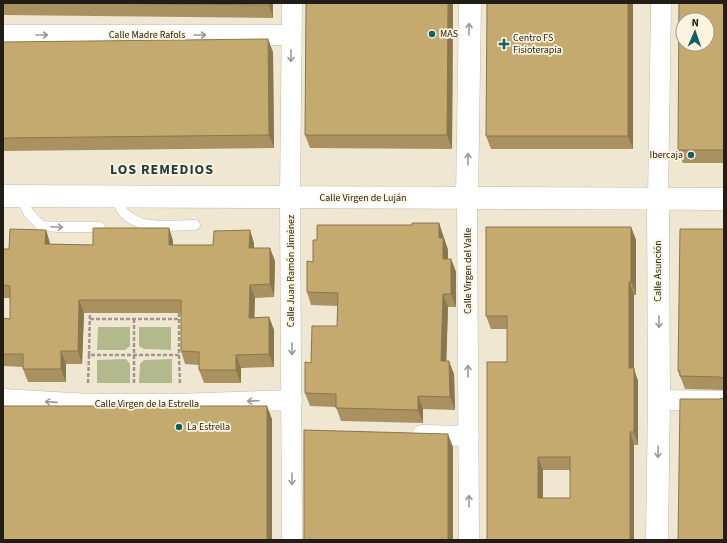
<svg xmlns="http://www.w3.org/2000/svg" width="727" height="543" viewBox="0 0 727 543" font-family="'Source Sans 3',sans-serif">
	<style>
		.green { fill: #b1b98d }
		.lines { fill: none; stroke-linecap: round; stroke-linejoin: round }
		.lane-casing { stroke: #c3baa7; stroke-width: 11 }
		.street-casing { stroke: #c3baa7; stroke-width: 21 }
		.secondary-casing { stroke: #c3baa7; stroke-width: 23 }
		.path { stroke: #9f9889; stroke-width: 2.5; stroke-dasharray: 4 2; stroke-linecap: butt }
		.lane { stroke: #fff; stroke-width: 10 }
		.street { stroke: #fff; stroke-width: 20 }
		.secondary { stroke: #fff; stroke-width: 22 }
		.wall { fill: #a9925f; fill-rule: evenodd }
		.shaded-wall { fill: #89774e }
		.building { fill: #c4aa6f; stroke: #89774e; fill-rule: evenodd }
		.oneway { stroke: #9b9a97 }
		.poi-dot { fill: #116264; stroke: #fdf4df; stroke-width: 1.5 }
		.labels { text-anchor: middle; dominant-baseline: central; stroke-width: 3.5; stroke-linejoin: round; paint-order: stroke }
		.poi-label { font-size: 10px; fill: #211e17; stroke: #fdf4df; text-anchor: start }
		.street-label { font-size: 10px; fill: #211e17; stroke: #fdf4df }
		.district-label { font-size: 14px; font-weight: bold; letter-spacing: 1px; fill: #1a3d3e; stroke: #fdf4df }
	</style>
	<rect width="100%" height="100%" fill="#f0e7d2"/>
	<path class="green" d="M98 327H130V346L125 350H97Z
		M139 327H171V350L144 349 139 346Z
		M126 359 130 364V383H97V360Z
		M172 359V383H139L140 364 144 360Z"/>
	<g class="lines">
		<g class="lane-casing">
			<path id="lane" d="M20 196 28 212 41 226 61 227H100
				M116 197C118 202 120 209 124 213 141 231 172 225 195 225"/>
		</g>
		<g class="street-casing">
			<path id="street" d="M292 3 290 198 292 540
				M3 35H291
				M467 198 469 540
				M658 199 661 3
				M3 399 90 404H177L292 400
				M659 400 724 401
				M422 435 469 436"/>
		</g>
		<g class="secondary-casing">
			<path id="secondary" d="M3 196 724 199
				M467 198 470 3
				M657 540 659 400 658 199"/>
		</g>
		<path class="path" d="M90 319H179
			M89 355 90 309
			M179 355 180 385
			M88 383 89 355H179V310
			M134 383V320"/>
		<use href="#lane" class="lane"/>
		<use href="#street" class="street"/>
		<use href="#secondary" class="secondary"/>
	</g>
	<path class="wall" d="M3 3H273V18L3 15Z
		M453 3 452 149 310 148 305 135Z
		M633 3V149H491L486 136Z
		M724 3V163H683L678 150Z
		M3 42 273 52 274 148 3 151Z
		M439 223 448 250V259H451L456 272V307H448L446 361 454 374 455 410 423 409V423L341 421 336 407 310 406 305 393 311 363 337 326 338 306 311 305 307 292 313 262 412 225Z
		M631 227 636 240V295H634V369L638 381V445H634V540H487L507 362V329H491L486 316ZM543 470H570V498H543Z
		M169 228 173 241V245H213L254 243V248L275 261 274 297 255 298 254 317H269L274 330V367L241 368V383H204L199 370V365L185 364 181 351V313H84L82 364H66V382H28L23 369V367L3 366V318L10 319V298H3V249H9L46 230 50 244 93 245Z
		M724 229V390L685 389 678 371Z"/>
	<path class="shaded-wall" d="M269 3H273V18L269 5Z
		M448 3H453L452 149 447 135Z
		M628 3H633V149L628 136Z
		M268 39 273 52 274 148 269 135Z
		M439 223 448 250V272L443 259 439 238Z
		M631 227 636 240V295L631 282Z
		M169 228 173 241V258L169 245Z
		M46 230 50 243V257L45 244Z
		M250 230 254 243V261L249 248Z
		M270 248 275 261 274 297 270 284Z
		M451 259 456 272V307L451 294Z
		M629 282 634 295V369L638 381V445L634 432 629 368Z
		M250 285 255 298 254 331 249 318Z
		M443 294 448 307 446 374 441 361Z
		M79 300 84 313 82 364 78 351Z
		M269 317 274 330V367L269 354Z
		M61 351 66 364V382L61 369Z
		M236 355 241 368V383L236 370Z
		M449 361 454 374 455 410 450 397Z
		M418 396 423 409V423L418 410Z
		M267 406 272 419V540H267Z
		M630 432 634 445V540H630Z
		M448 434 453 447V540H448Z
		M538 457 543 470V511L538 498Z"/>
	<path class="building" d="M76 3H269V5Z
		M306 3H448L447 135H305Z
		M487 3H628V136H486Z
		M679 3H724V150H678ZM683 20H707V44H683Z
		M268 39 269 135 3 138V42Z
		M412 223H439V238H443V259H451V294H443L441 361H449L450 397 418 396V410L336 408V394L305 393V362L311 363 312 326H337L338 293 307 292V261L313 262V240H317V225H412Z
		M486 227H631V282H629V368H634V432H630V540H487V362H507V316H486ZM538 457H570V498H538Z
		M93 228H169V245H213L214 231 250 230 249 248H270V284L250 285 249 318 269 317V354L236 355V370H199V352L181 351V300H79L78 351H61V369H23V354H3V318L10 319V286L3 285V249H9L10 229 46 230 45 244 93 245Z
		M680 229H724V378L720 377 680 376V371H678Z
		M724 398V540H678L680 399H719Z
		M3 406H267V540H3Z
		M304 430 448 434V540H304Z"/>
	<defs><path id="oneway-shaft" d="M-6 0H5M1.5-3L5.5 0L1.5 3" fill="none" stroke-width="1.6" stroke-linecap="round" stroke-linejoin="round"/></defs>
	<g class="oneway">
		<use href="#oneway-shaft" transform="translate(469 29) rotate(-89)"/>
		<use href="#oneway-shaft" transform="translate(42 35)"/>
		<use href="#oneway-shaft" transform="translate(200 35)"/>
		<use href="#oneway-shaft" transform="translate(291 56) rotate(90)"/>
		<use href="#oneway-shaft" transform="translate(468 159) rotate(-89)"/>
		<use href="#oneway-shaft" transform="translate(57 227) rotate(3)"/>
		<use href="#oneway-shaft" transform="translate(659 322) rotate(90)"/>
		<use href="#oneway-shaft" transform="translate(292 349) rotate(90)"/>
		<use href="#oneway-shaft" transform="translate(468 371) rotate(-90)"/>
		<use href="#oneway-shaft" transform="translate(253 401) rotate(178)"/>
		<use href="#oneway-shaft" transform="translate(51 402) rotate(-176)"/>
		<use href="#oneway-shaft" transform="translate(658 452) rotate(91)"/>
		<use href="#oneway-shaft" transform="translate(292 479) rotate(90)"/>
		<use href="#oneway-shaft" transform="translate(469 501) rotate(-90)"/>
	</g>
	<g class="poi-dot">
		<circle cx="432" cy="34" r="4"/>
		<path d="M502 38h4v4h4v4h-4v4h-4v-4h-4v-4h4z"/>
		<circle cx="691" cy="155" r="4"/>
		<circle cx="179" cy="427" r="4"/>
	</g>
	<g class="labels">
		<g class="poi-label">
			<text x="440" y="34">MAS</text>
			<text x="513" y="38">Centro FS<tspan x="513" dy="12">Fisioterapia</tspan></text>
			<text x="683" y="155" text-anchor="end">Ibercaja</text>
			<text x="187" y="427">La Estrella</text>
		</g>
		<g class="street-label">
			<text x="147" y="35">Calle Madre Rafols</text>
			<text x="363" y="198">Calle Virgen de Luján</text>
			<text transform="translate(291 271) rotate(-90)">Calle Juan Ramón Jiménez</text>
			<text transform="translate(468 271) rotate(-90)">Calle Virgen del Valle</text>
			<text transform="translate(658 271) rotate(-90)">Calle Asunción</text>
			<text x="147" y="404">Calle Virgen de la Estrella</text>
		</g>
		<g class="district-label">
			<text x="162" y="170">LOS REMEDIOS</text>
		</g>
	</g>
	<rect width="727" height="543" fill="none" stroke="#211e17" stroke-width="8"/>
	<g transform="translate(695 32) rotate(2)"><circle r="19" fill="#fdf4df" stroke="#a59e8f"/>
	<path d="M0-3L7 15L0 10L-7 15Z" fill="#116264"/>
	<text y="-6" font-size="11" font-weight="bold" text-anchor="middle" fill="#211e17">N</text>
	</g>
</svg>
